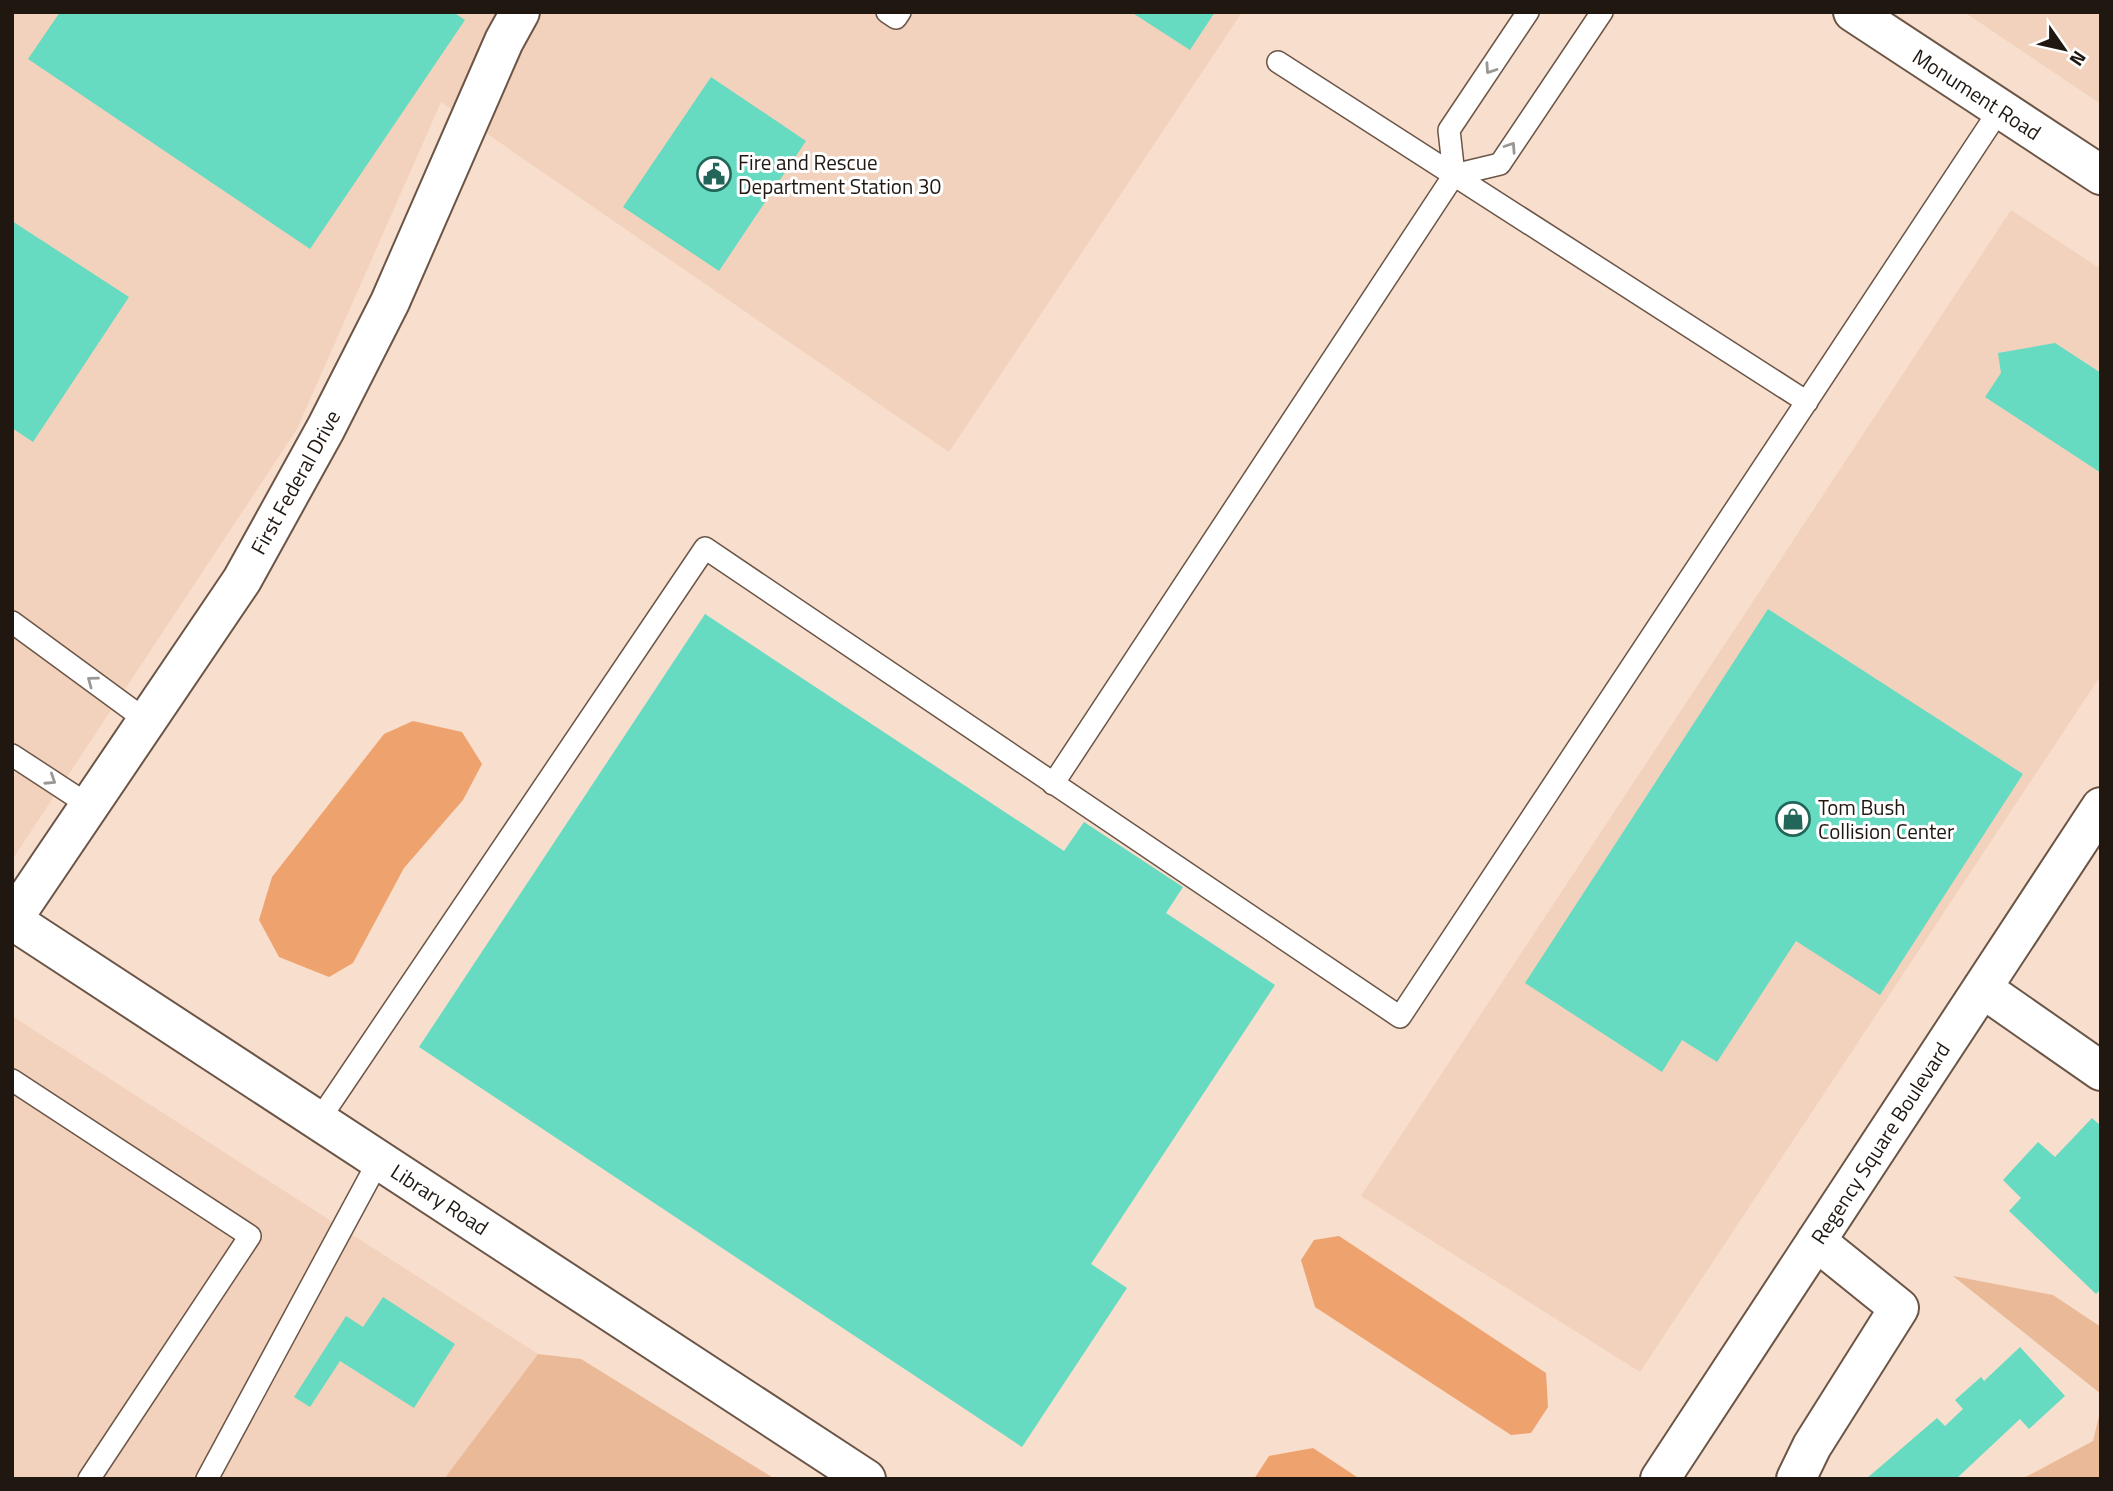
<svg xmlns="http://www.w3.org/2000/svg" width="2113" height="1491" viewBox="0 0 2113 1491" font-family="'Titillium Web',sans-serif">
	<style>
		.built { fill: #f2d2bc }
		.green { fill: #eab997 }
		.water { fill: #eea36e }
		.building { fill: #66dbc1 }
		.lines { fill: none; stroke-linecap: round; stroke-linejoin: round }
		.service-casing { stroke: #6b5547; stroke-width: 24 }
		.minor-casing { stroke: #6b5547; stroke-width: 42 }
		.secondary-casing { stroke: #6b5547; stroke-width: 42 }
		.service { stroke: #fff; stroke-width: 21 }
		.minor { stroke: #fff; stroke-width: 38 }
		.secondary { stroke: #fff; stroke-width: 38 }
		.oneway { stroke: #9b9794 }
		.labels { text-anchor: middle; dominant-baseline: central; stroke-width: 6; stroke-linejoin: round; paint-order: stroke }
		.street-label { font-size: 21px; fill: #201711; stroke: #fff }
		.poi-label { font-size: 21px; fill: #201711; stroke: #fff; text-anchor: start }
	</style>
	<rect width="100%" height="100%" fill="#f8decd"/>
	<path class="built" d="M12 12H1242L949 452 441 102 297 429 12 860Z
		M1964 12H2101V104Z
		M2011 210 2101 269V675L1640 1372 1361 1196Z
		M12 1016 538 1354 444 1479H12Z"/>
	<path class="green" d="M1953 1276 2053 1295 2101 1327V1394Z
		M538 1354 581 1359 775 1479H444Z
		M2101 1408V1479H2022L2093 1441Z"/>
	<path class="water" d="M413 721 462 732 482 764 463 800 404 868 353 963 329 977 279 957 259 920 272 877 384 734Z
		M1339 1236 1546 1373 1548 1407 1531 1433 1511 1435 1315 1307 1301 1260 1314 1240Z
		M1313 1448 1360 1479H1254L1269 1456Z"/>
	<path class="building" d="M60 12H453L465 20 310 249 28 59Z
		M1131 12H1215L1190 50Z
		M711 77 806 141 719 271 623 207Z
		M12 221 129 297 33 442 12 428Z
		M2055 343 2101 373V473L1985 397 2001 373 1998 353Z
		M1768 609 2023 774 1880 995 1796 941 1717 1062 1682 1040 1662 1072 1525 983Z
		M705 614 1064 851 1084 822 1183 887 1166 913 1275 985 1091 1264 1127 1288 1022 1447 419 1047Z
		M2092 1118 2101 1126V1289L2096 1294 2009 1211 2021 1198 2003 1180 2038 1142 2055 1157Z
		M383 1297 455 1344 414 1408 340 1361 310 1407 294 1397 346 1316 363 1327Z
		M2020 1347 2065 1396 2029 1429 2020 1419 1956 1479H1866L1937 1418 1945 1426 1963 1409 1955 1400 1981 1377 1984 1381Z"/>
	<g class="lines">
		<g class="service-casing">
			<path id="service" d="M887 12 896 18 900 12
				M1278 62 1807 402
				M1454 175 1500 164 1602 12
				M12 622 147 721
				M12 755 90 806
				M1053 784 1454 175 1449 130 1528 12
				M12 1080 250 1236 89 1479
				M319 1120 705 548 1400 1017 2000 109
				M207 1479 379 1160"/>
		</g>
		<g class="minor-casing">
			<path id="minor" d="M520 12 504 41 390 302 326 428 242 580 12 920 866 1479
				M1982 988 2101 1071
				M1660 1479 2101 807
				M1796 1479 1812 1446 1899 1308 1816 1241"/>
		</g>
		<g class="secondary-casing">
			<path id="secondary" d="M1853 12 2101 175"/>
		</g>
		<use href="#service" class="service"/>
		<use href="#minor" class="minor"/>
		<use href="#secondary" class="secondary"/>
	</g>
	<defs><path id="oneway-chevron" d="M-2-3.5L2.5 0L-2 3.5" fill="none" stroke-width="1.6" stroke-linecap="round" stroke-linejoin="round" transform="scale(1.75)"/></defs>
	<g class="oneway">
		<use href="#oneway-chevron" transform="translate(1490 69) rotate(124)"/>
		<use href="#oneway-chevron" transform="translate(1511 147) rotate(-56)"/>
		<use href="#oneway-chevron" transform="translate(92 681) rotate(-143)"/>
		<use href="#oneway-chevron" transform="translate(51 780) rotate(33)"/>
	</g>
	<defs>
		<g id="civic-ring" transform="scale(1.75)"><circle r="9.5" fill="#fff" stroke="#216658" stroke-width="1.5"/><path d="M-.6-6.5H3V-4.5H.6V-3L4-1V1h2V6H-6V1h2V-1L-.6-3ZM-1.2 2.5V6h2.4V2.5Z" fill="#216658"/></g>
		<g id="shop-ring" transform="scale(1.75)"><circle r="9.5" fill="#fff" stroke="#216658" stroke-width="1.5"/><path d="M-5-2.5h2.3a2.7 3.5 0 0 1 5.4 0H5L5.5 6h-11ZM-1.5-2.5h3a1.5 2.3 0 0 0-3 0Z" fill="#216658"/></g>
	</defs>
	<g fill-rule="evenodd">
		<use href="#civic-ring" x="714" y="174"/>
		<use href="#shop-ring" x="1793" y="819"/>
	</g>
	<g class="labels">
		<g class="street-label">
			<text transform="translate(1977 94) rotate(33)">Monument Road</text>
			<text transform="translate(295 482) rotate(-61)">First Federal Drive</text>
			<text transform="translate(1880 1143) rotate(-57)">Regency Square Boulevard</text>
			<text transform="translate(440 1199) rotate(33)">Library Road</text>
		</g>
		<g class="poi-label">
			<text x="738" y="162">Fire and Rescue<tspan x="738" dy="24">Department Station 30</tspan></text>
			<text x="1818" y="807">Tom Bush<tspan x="1818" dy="24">Collision Center</tspan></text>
		</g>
	</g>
	<rect width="2113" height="1491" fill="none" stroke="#201711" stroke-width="28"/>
	<g transform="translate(2064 49) rotate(124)" stroke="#ffffff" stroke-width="5" paint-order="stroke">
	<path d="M0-5L12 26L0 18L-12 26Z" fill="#201711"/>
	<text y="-10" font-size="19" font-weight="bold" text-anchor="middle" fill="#201711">N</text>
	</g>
</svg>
